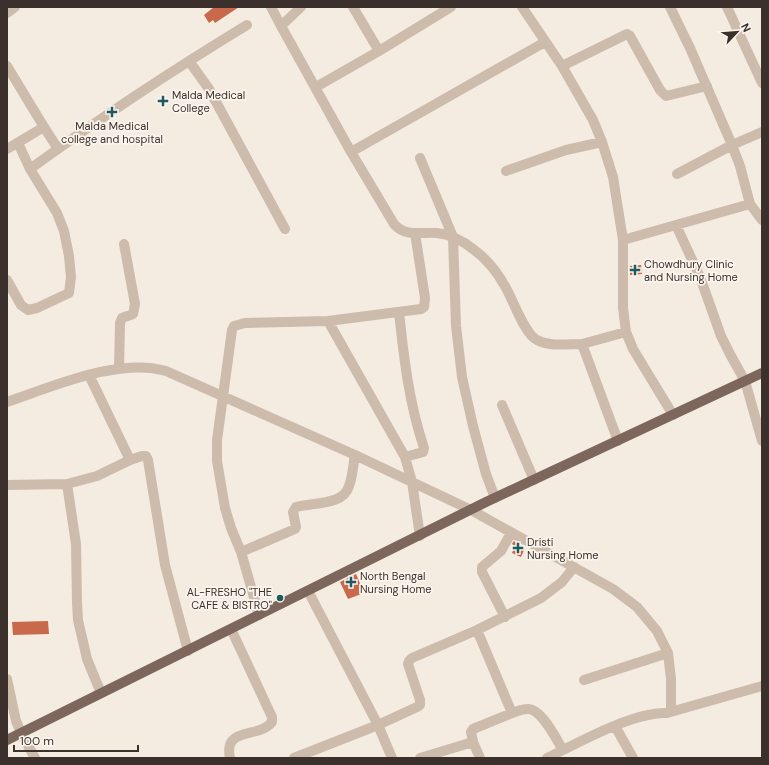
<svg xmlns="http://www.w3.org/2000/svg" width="769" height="765" viewBox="0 0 769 765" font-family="'DM Sans',sans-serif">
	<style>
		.building { fill: #c8694b }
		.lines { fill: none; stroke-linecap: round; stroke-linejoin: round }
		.minor { stroke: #cdbbac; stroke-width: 10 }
		.major { stroke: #7d675c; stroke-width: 10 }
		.poi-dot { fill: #1f5a5e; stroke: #fbf5ee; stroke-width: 1.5 }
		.labels { text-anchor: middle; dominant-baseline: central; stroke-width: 3.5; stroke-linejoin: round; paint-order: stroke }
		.poi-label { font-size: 11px; fill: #3b302b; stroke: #fbf5ee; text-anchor: start }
	</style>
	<rect width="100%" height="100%" fill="#f4ebe1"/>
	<path class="building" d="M214 7H239L215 23 213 20 209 23 204 15Z
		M641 265 642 274 630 275V266Z
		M514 541 525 548 521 557 512 553 515 546 512 544Z
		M356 574 364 593 348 599 340 582Z
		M48 621 49 634 13 635 12 622Z"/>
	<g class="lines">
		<path class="minor" d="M271 7 281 26 301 7
			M353 7 379 51 451 7
			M522 7 562 66 593 120 602 142 613 177 623 240V308L626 332 633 349 673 415
			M670 7 690 48 732 145 740 166 750 204 762 220
			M727 7 762 83
			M7 13 15 7
			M281 26 351 152 394 224C405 237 421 232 437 233 449 234 463 241 473 249 487 259 498 273 506 288 513 300 525 335 537 340 550 347 568 344 582 344L618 441
			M189 61 209 89 285 229
			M7 66 44 127 7 149
			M562 66 627 34 630 36 660 90 666 96 707 86
			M316 87 379 51
			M44 127 58 149
			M351 152 545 42
			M420 158 453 237 456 326 462 377 473 426 486 474 495 498
			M30 169C100 118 173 70 247 25
			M506 171 566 150 602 142
			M677 174 732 145 762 132
			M750 204 676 225 700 277 721 336 731 356 745 381 762 441
			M623 240 676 225
			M7 280 21 305 28 310 37 308 69 293 71 277 69 256 64 231 57 213 30 169 18 143
			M399 312C404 359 409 403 424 448L423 452 405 457
			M328 321 405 457 412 482 420 536
			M582 344 626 332
			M119 369 120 323 122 318 133 314 135 304 124 244
			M7 402C52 387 119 357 166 371L355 455 471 510 613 589 637 607 657 631 668 653 671 679V707
			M502 405 534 480
			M355 455C353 465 353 476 349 486 343 506 313 502 296 507L293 512 296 527 295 529 241 552 231 528 225 508 217 461V440L232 330 234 326 245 323 328 321 421 309 424 307 425 298 415 233
			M130 460 142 456H146L148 460 165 565 188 651
			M67 484 76 544 77 603 78 620 87 659 101 693
			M7 485 67 484 97 476 130 460 89 375
			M241 552 259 615
			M308 591 378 725 392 758
			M505 617 482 572V567L501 551 511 533
			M477 630 512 713C516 712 522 709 527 709 541 707 556 739 563 750
			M7 679 16 721 21 733 35 758
			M584 680 668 653
			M615 726 633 758
			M230 758C223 726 259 739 272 722V717L231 629
			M294 758 378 725 417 707 420 705V700L408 664 409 661 412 658 477 630 541 598 562 582 574 567
			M420 758 473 742
			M480 758 473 742 471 732 473 729 512 713
			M547 758C578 743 632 712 667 713L762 686"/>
		<path class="major" d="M7 740 486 502 762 373"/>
	</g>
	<g class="poi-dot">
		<path d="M161 95h4v4h4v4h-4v4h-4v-4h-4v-4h4z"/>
		<path d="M110 106h4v4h4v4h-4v4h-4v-4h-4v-4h4z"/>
		<path d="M633 264h4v4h4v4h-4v4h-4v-4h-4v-4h4z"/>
		<path d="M516 542h4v4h4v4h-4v4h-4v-4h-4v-4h4z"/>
		<path d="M349 576h4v4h4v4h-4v4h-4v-4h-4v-4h4z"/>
		<circle cx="280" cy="598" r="4"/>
	</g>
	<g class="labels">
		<g class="poi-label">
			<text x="172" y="95">Malda Medical<tspan x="172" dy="13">College</tspan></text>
			<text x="112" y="126" text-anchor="middle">Malda Medical<tspan x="112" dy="13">college and hospital</tspan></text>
			<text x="644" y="264">Chowdhury Clinic<tspan x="644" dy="13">and Nursing Home</tspan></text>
			<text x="527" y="542">Dristi<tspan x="527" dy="13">Nursing Home</tspan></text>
			<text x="360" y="576">North Bengal<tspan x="360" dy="13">Nursing Home</tspan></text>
			<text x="272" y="592" text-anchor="end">AL-FRESHO "THE<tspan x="272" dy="13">CAFE &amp; BISTRO"</tspan></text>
		</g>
	</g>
	<rect width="769" height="765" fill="none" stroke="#3b302b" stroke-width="16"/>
	<g transform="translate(737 32) rotate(64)" stroke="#fbf5ee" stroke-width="3" paint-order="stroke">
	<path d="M0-3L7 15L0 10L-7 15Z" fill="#3b302b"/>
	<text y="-6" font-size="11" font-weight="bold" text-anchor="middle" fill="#3b302b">N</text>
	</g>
	<path d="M14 745v6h124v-6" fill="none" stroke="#3b302b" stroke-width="2"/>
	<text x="20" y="745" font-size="12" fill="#3b302b" stroke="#fbf5ee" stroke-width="3" paint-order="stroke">100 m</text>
</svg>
